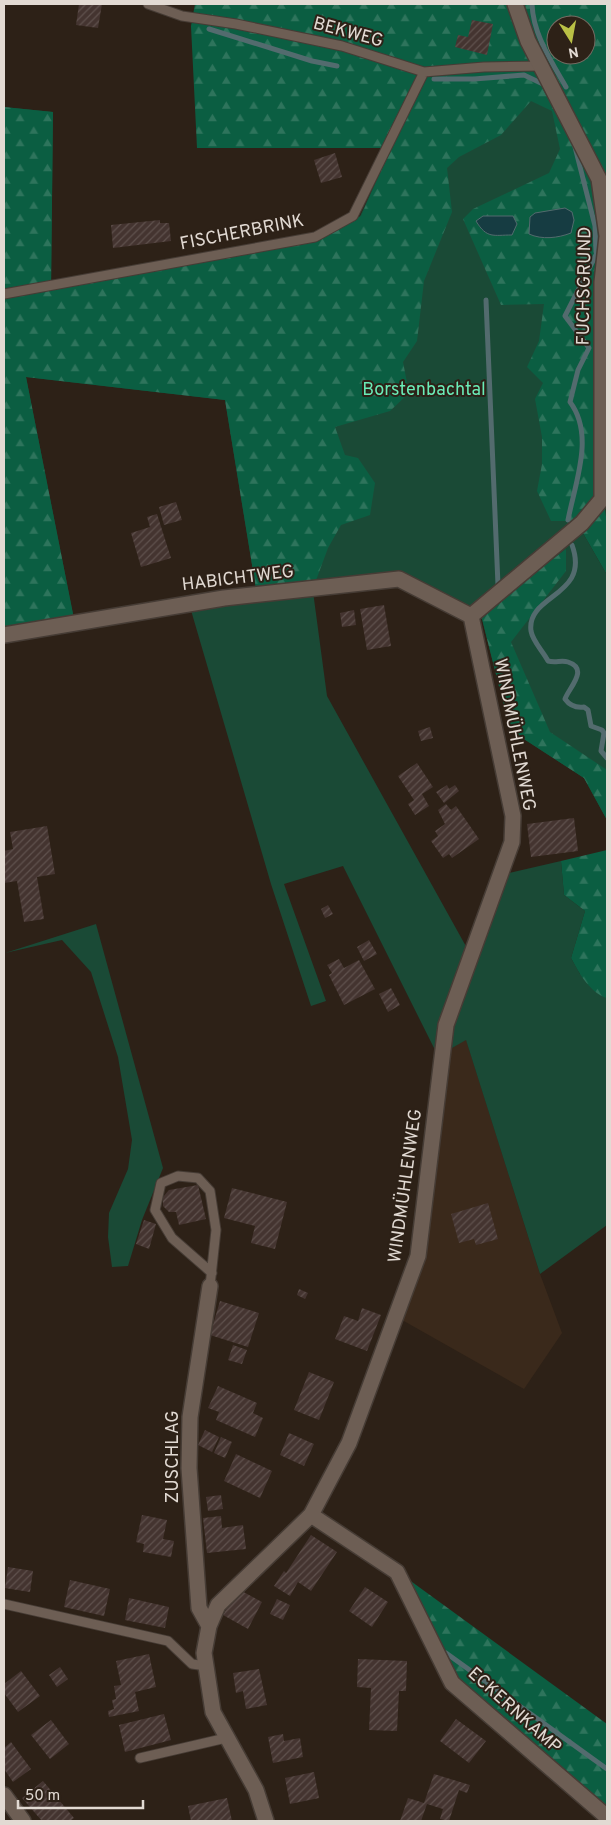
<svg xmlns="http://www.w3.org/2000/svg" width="611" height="1825" viewBox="0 0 611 1825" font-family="Overpass,sans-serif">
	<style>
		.built { fill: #3a291b }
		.green { fill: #1a4a36; fill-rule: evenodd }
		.forest { fill: url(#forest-firs); fill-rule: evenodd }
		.water { fill: #163c42; stroke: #536b6e }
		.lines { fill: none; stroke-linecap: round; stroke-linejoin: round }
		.stream { stroke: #536b6e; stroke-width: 5 }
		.building { fill: url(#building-hatch) }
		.lane-casing { stroke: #463c35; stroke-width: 11 }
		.street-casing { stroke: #463c35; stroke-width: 18 }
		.lane { stroke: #6d5e54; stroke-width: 9 }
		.street { stroke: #6d5e54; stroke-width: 15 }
		.labels { text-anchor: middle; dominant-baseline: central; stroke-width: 4; stroke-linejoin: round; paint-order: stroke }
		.street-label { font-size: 18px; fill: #e2dad3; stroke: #2d2117 }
		.park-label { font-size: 18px; fill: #6aecb7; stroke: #2d2117 }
	</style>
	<defs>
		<pattern id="forest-firs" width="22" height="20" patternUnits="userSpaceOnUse" patternTransform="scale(1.25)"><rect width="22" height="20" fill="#0b5e42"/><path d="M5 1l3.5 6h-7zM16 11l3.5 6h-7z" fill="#2e745c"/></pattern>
		<pattern id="building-hatch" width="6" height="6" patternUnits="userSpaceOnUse" patternTransform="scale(1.25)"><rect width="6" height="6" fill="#443430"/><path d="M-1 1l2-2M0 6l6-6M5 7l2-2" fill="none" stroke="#5f514d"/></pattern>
	</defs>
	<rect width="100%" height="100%" fill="#2d2117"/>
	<path class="built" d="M466 1039 540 1274 562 1333 524 1389 395 1316 414 1254 438 1056Z"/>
	<path class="green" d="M529 4H607L576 521 607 575V820L584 778 510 730 481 615 401 571 312 584 327 696 473 959 505 874 561 861 564 895 585 911 571 958 580 974 607 959V1225L540 1274 466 1040 438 1056 343 866 284 884 326 1001 311 1006 271 884 188 600 256 589 225 400 26 377 74 619 4 630V107L53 112 51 290 320 240 360 216 391 148ZM556 25H586V55H556Z
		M96 924 163 1168 142 1220 128 1266 112 1267 108 1237 109 1213 128 1169 132 1140 118 1057 91 972 62 940 5 953Z"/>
	<path class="forest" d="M195 4H607V482L604 492 607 529V575L576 521H551L537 491 542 464V437L535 399 543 383 527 367 539 341 544 304 501 305 463 219 473 209 549 173 560 149 552 111 531 101 501 135 459 157 447 168 452 212 424 281 417 341 403 362 409 393 390 411 335 427 345 455 358 458 375 483 370 515 341 525 328 548 315 583 256 589 225 400 26 377 74 619 4 630V107L53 112 51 290 320 240 361 216 391 148H197L191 26ZM556 25H586V55H556Z
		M566 549V571L511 642 550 732 607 770V820L584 778 510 730 481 615Z
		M607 850V998C590 993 579 973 571 958L585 911 564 895 561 861Z
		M401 1574 607 1724V1811L451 1678Z"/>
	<path class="water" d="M565 208 572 212 574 220 571 233C558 238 542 240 529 234L530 217 535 213Z
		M483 216H513L517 224 512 235C493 235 487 239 476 221Z"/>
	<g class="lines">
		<path class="stream" d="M532 4C533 34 551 61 566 87
			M209 29 312 61 337 66
			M434 79H474L524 75 545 85
			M574 143 595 226 596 252
			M486 300 498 585
			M568 520C575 483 595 435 570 402L578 370 589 348 565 316 601 245
			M572 545C591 597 526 594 531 631 533 642 543 651 548 661 555 663 562 660 568 662 590 669 568 689 565 699 570 706 576 708 584 707L588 710 591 726 602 730 604 733 601 751 607 758
			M446 1653 607 1769"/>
	</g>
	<path class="building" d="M79 4H102L98 28 76 25Z
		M472 20 493 24 487 55 455 47 458 35 468 37Z
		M335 153 342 177 321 183 314 160Z
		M160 220V223H169L171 241 113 248 111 225Z
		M176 502 182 520 164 525 159 507Z
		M157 514 171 558 141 567 131 533 150 527 147 517Z
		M384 605 391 646 367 650 360 609Z
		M354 610 356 625 342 627 340 613Z
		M430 727 433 738 421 741 418 731Z
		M417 763 433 787 422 794 429 806 415 815 408 804 414 800 398 776Z
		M447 785 449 789 455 785 459 791 444 803 436 792Z
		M446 804 451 810 456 806 479 839 452 858 449 854 443 858 431 841 438 836 435 831 445 824 438 810Z
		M574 818 578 851 531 857 527 824Z
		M47 826 55 874 37 877 44 919 24 922 17 881 4 883V851L13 849 10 832Z
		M328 905 333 914 325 918 321 909Z
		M369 940 377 954 364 961 357 947Z
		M339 959 344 968 359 960 375 989 344 1005 329 975 332 973 327 965Z
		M391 988 400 1005 388 1012 379 994Z
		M198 1185 206 1219 179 1225 176 1212H169L163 1206V1197L169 1190Z
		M232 1188 287 1202 275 1249 251 1243 255 1226 224 1218Z
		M488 1203 498 1239 476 1245 474 1239 459 1243 451 1214Z
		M144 1220 156 1224 149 1249 136 1244Z
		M299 1289 308 1293 305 1299 297 1295Z
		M220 1301 259 1313 248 1347 210 1335Z
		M362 1308 381 1315 367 1351 335 1339 344 1316 358 1321Z
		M233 1345 247 1350 242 1364 228 1360Z
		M309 1372 334 1382 319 1420 294 1410Z
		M218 1386 257 1403 253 1413 263 1418 255 1437 216 1420 219 1412 208 1408Z
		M205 1430 219 1437 212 1452 198 1445Z
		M289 1433 314 1444 304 1466 280 1455Z
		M221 1437 232 1442 225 1458 214 1453Z
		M236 1454 272 1471 260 1498 224 1481Z
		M221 1495 223 1509 208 1511 206 1497Z
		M142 1515 167 1520 163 1539 174 1541 171 1557 143 1552 144 1544 136 1542Z
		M221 1516 222 1528 243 1525 246 1549 207 1553 203 1518Z
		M311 1535 337 1552 311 1591 298 1582 290 1596 274 1586 284 1571 286 1573Z
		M8 1567 33 1571 30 1592 5 1588Z
		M70 1580 110 1589 104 1616 64 1607Z
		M365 1587 388 1602 372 1627 349 1611Z
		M238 1589 262 1602 248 1629 223 1615Z
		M129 1598 169 1607 165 1628 125 1620Z
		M277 1599 290 1605 283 1620 270 1614Z
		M149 1654 156 1687 135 1692 139 1711 109 1717 108 1711 114 1709 112 1700 116 1699 114 1686 121 1685 116 1661Z
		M358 1659 407 1661 406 1691H399L397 1731 369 1730 371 1688 357 1687Z
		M60 1667 68 1679 57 1687 49 1675Z
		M259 1669 267 1705 246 1709 243 1691 236 1693 233 1673Z
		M21 1671 40 1696 18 1712 4 1693V1684Z
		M164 1714 171 1740 125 1752 119 1725Z
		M456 1719 486 1741 469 1763 440 1741Z
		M51 1720 69 1744 50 1759 31 1735Z
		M283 1734 284 1741 300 1738 303 1757 273 1763 268 1737Z
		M11 1742 31 1769 13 1782 4 1769V1748Z
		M314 1772 319 1798 290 1804 285 1778Z
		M434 1774 470 1785 467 1793 459 1790 449 1821 440 1819 443 1809 427 1804 421 1821H400L408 1798 424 1803Z
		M43 1781 74 1818 70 1821H42L22 1798Z
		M227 1798 232 1821H191L188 1806Z"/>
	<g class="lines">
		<g class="lane-casing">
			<path id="lane" d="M148 4 182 16 236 24 342 46 424 72 484 67 542 66
				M4 294 315 237 353 216 424 72
				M210 1286 216 1230 210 1191 198 1178 178 1176 161 1183 155 1210 172 1238 212 1273
				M4 1604 168 1641 192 1664 206 1666
				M140 1758 226 1738"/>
		</g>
		<g class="street-casing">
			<path id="street" d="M515 4 528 41 599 179 607 236 602 282V499
				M471 616 582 523 602 499 606 490
				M4 635 224 598 399 579 471 616
				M311 1515 397 1572 452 1683 607 1817
				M209 1626 199 1608 189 1468 190 1417 210 1286
				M4 1795 23 1821
				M266 1821 256 1790 213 1712 204 1653 209 1626 218 1605 311 1515 349 1443 418 1256 446 1025 512 842 513 816 471 616"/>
		</g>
		<use href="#lane" class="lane"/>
		<use href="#street" class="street"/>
	</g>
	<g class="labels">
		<g class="street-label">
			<text transform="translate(348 33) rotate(15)">BEKWEG</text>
			<text transform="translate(242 233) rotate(-11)">FISCHERBRINK</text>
			<text transform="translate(585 286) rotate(-89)">FUCHSGRUND</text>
			<text transform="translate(238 579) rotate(-7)">HABICHTWEG</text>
			<text transform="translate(514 735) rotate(79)">WINDMÜHLENWEG</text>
			<text transform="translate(406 1186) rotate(-82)">WINDMÜHLENWEG</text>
			<text transform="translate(173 1457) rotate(-90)">ZUSCHLAG</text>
			<text transform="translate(514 1711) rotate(42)">ECKERNKAMP</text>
		</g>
		<g class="park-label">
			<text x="424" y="390">Borstenbachtal</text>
		</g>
	</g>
	<rect width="611" height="1825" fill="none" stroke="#e2dad3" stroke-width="10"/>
	<g transform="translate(571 40) rotate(169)"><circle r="24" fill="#2d2117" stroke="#756b62"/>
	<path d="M0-4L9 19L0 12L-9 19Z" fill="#bac045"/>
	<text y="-8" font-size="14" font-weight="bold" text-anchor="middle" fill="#e2dad3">N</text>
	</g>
	<path d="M18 1800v8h125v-8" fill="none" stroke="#e2dad3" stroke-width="2.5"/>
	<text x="25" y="1800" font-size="15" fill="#e2dad3" stroke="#2d2117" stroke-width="4" paint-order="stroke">50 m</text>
</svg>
